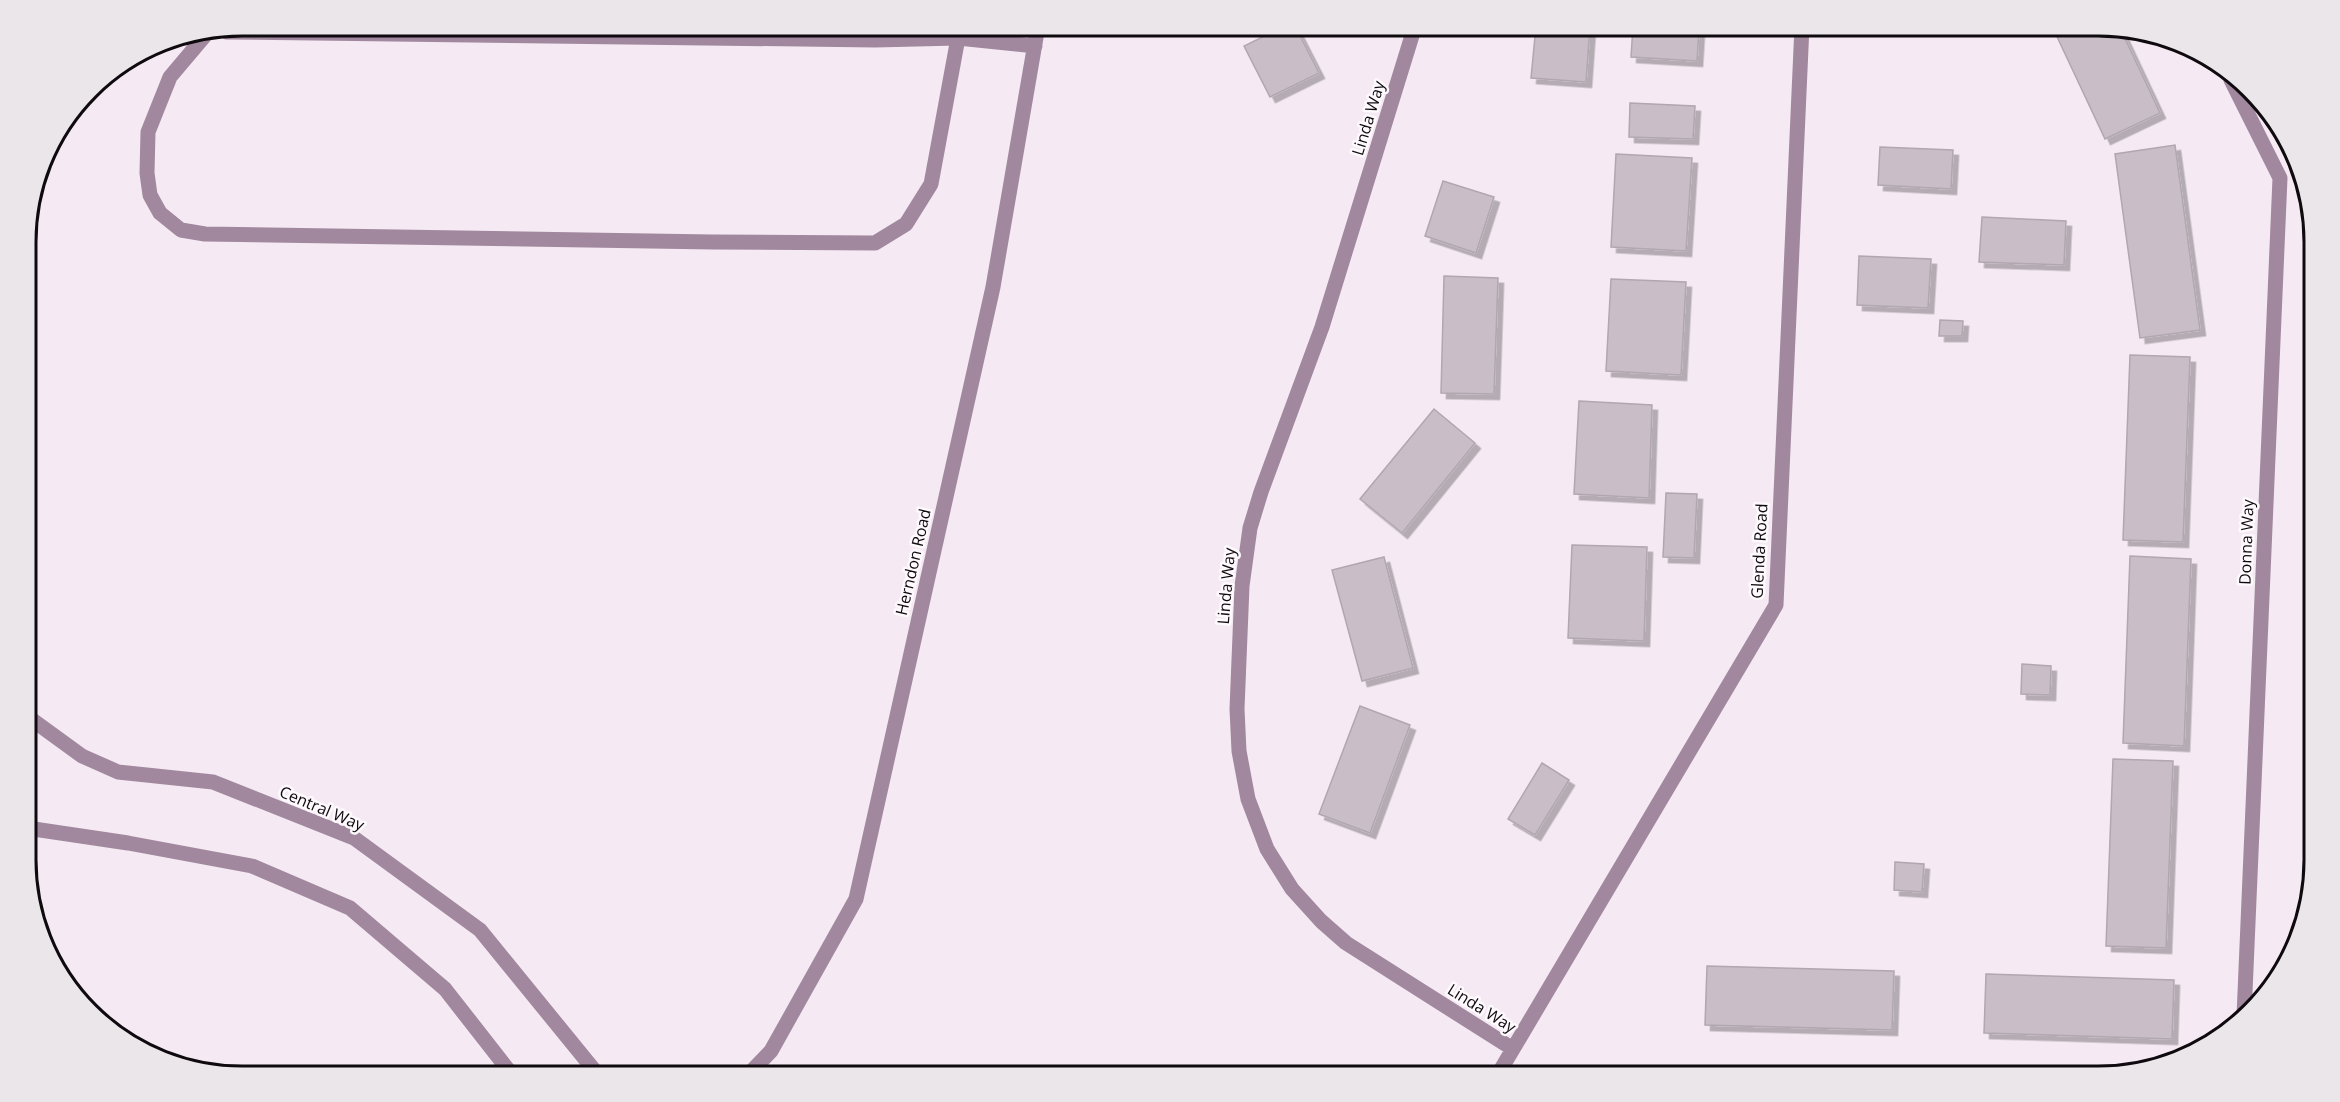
<svg xmlns="http://www.w3.org/2000/svg" width="2340" height="1102" viewBox="0 0 2340 1102" font-family="'Open Sans',sans-serif">
	<style>
		.building { fill: #c9bec7; stroke: #b1a7b0; stroke-width: 1.5; filter: url(#shadow) }
		.lines { fill: none; stroke-linecap: round; stroke-linejoin: round }
		.minor { stroke: #a1889e; stroke-width: 15 }
		.labels { text-anchor: middle; dominant-baseline: central; stroke-width: 5; stroke-linejoin: round; paint-order: stroke }
		.street-label { font-size: 16px; fill: #0e0a0e; stroke: #fef9fd }
		.rim { fill: none; stroke: #0e0a0e; stroke-width: 3 }
	</style>
	<defs>
		<filter id="shadow"><feDropShadow dx="5.5" dy="5.5" stdDeviation="0" flood-color="#0004"/></filter>
	</defs>
	<rect width="100%" height="100%" fill="#f5eaf3"/>
	<path class="building" d="M1285 26H1295L1319 73 1270 97 1244 46Z
		M1536 26H1590L1586 82 1531 78Z
		M1633 26 1699 29 1697 61 1631 57Z
		M2052 26H2098L2121 30 2160 113 2105 139Z
		M1630 103 1695 106 1693 139 1629 137Z
		M2175 145 2200 330 2140 338 2115 154Z
		M1880 147 1953 150 1951 189 1878 185Z
		M1616 154 1692 158 1686 251 1611 247Z
		M1443 181 1494 197 1476 253 1425 236Z
		M1982 217 2066 221 2064 265 1979 262Z
		M1859 256 1931 259 1928 308 1857 305Z
		M1444 276 1498 278 1494 394 1441 393Z
		M1611 279 1686 282 1681 375 1606 371Z
		M1940 320 1963 321 1962 336H1939Z
		M2130 355 2190 357 2183 542 2123 540Z
		M1579 401 1652 405 1649 498 1574 494Z
		M1434 409 1475 443 1402 533 1360 499Z
		M1666 493 1697 494 1694 558 1663 557Z
		M1572 545 1647 547 1644 641 1568 638Z
		M2130 556 2191 559 2184 746 2123 743Z
		M1384 557 1413 668 1362 681 1332 570Z
		M2022 664 2051 666 2050 695 2021 694Z
		M1360 706 1410 725 1370 833 1319 814Z
		M2113 759 2173 761 2166 948 2106 946Z
		M1542 763 1569 780 1535 835 1508 819Z
		M1895 862 1924 864 1922 892 1894 890Z
		M1707 966 1894 971 1892 1030 1705 1025Z
		M1986 974 2174 980 2172 1039 1984 1033Z"/>
	<g class="lines">
		<path class="minor" d="M1415 26 1322 327 1261 492 1250 528 1242 586 1237 709 1239 751 1248 799 1267 849 1292 889 1321 921 1346 943 1513 1049
			M222 30 227 32 875 40 958 38 1035 46
			M208 32 170 77 148 132 147 173 150 195 160 213 181 230 205 234 713 242 875 243 906 224 931 184 958 38 959 26
			M2231 80 2280 178 2244 1016
			M27 716 82 756 118 772 213 782 354 838 480 930 599 1076
			M27 828 128 843 252 866 350 908 445 989 513 1076
			M747 1076 771 1051 856 899 993 287 1038 26
			M1497 1076 1776 605 1802 26"/>
	</g>
	<g class="labels">
		<g class="street-label">
			<text transform="translate(1368 118) rotate(-73)">Linda Way</text>
			<text transform="translate(2246 542) rotate(-88)">Donna Way</text>
			<text transform="translate(1759 551) rotate(-87)">Glenda Road</text>
			<text transform="translate(913 562) rotate(-77)">Herndon Road</text>
			<text transform="translate(1226 586) rotate(-85)">Linda Way</text>
			<text transform="translate(322 808) rotate(23)">Central Way</text>
			<text transform="translate(1482 1008) rotate(32)">Linda Way</text>
		</g>
	</g>
	<path d="M0 0H2340V1102H0ZM242 36H2098A206 206 0 0 1 2304 242V860A206 206 0 0 1 2098 1066H242A206 206 0 0 1 36 860V242A206 206 0 0 1 242 36Z" fill="#ebe6ea" fill-rule="evenodd"/>
	<path class="rim" d="M242 36H2098A206 206 0 0 1 2304 242V860A206 206 0 0 1 2098 1066H242A206 206 0 0 1 36 860V242A206 206 0 0 1 242 36Z"/>
</svg>
